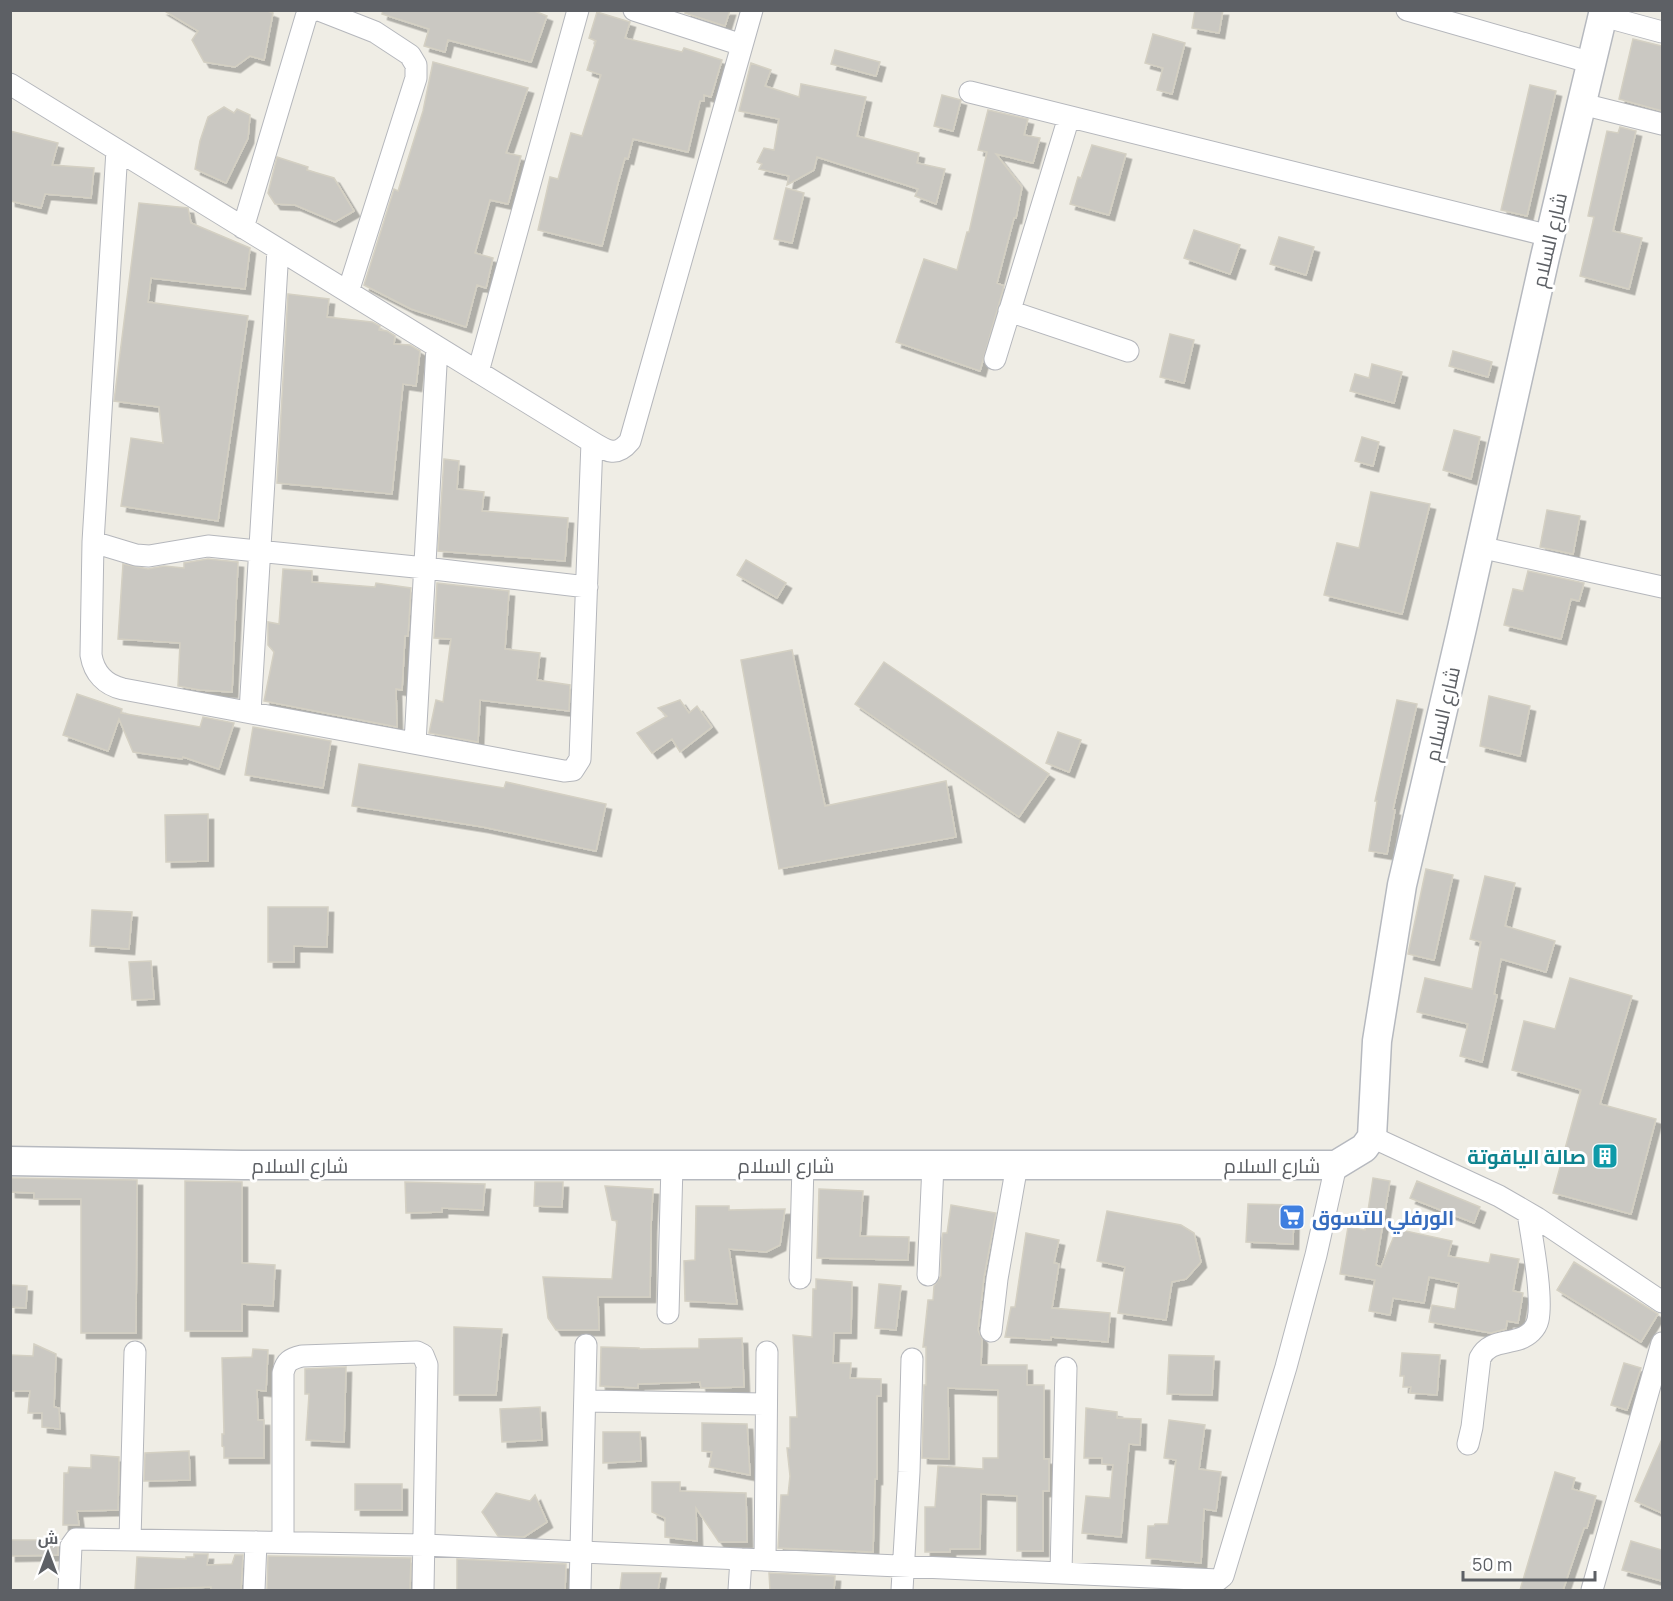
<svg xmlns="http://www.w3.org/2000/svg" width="1673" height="1601" viewBox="0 0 1673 1601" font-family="Manrope,Cairo,sans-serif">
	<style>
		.building { fill: #cac8c2; stroke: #d4d0c3; stroke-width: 1.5; filter: url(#shadow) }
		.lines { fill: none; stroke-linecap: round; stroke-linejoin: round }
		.street-casing { stroke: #b5b7bc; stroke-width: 23 }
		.secondary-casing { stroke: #b6b9bf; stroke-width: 31 }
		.street { stroke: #fff; stroke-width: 21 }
		.secondary { stroke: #fff; stroke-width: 28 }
		.labels { text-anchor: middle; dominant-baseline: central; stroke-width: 6; stroke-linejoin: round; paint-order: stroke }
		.street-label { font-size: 20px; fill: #5d6065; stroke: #fff }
		.culture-label { font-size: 20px; font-weight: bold; fill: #0d838f; stroke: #fff; text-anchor: end }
		.shop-label { font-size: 20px; font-weight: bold; fill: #366cbe; stroke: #fff; text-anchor: start }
	</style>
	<defs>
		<filter id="shadow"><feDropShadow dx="5.5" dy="5.5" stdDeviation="0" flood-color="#0004"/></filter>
	</defs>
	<rect width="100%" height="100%" fill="#efede5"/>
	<path class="building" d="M163 10H265L273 13 264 60 250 56 235 67 204 62 192 40 198 31Z
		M383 10H532L547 16 531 62 448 40 445 52 424 46 429 29 382 14Z
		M686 10H730L725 26 685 13Z
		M1195 10H1223L1219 33 1192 28Z
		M597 12 630 22 625 38 682 52 684 48 722 60 711 97 704 95V101H700L688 152 633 139 628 159 625 158 618 183 602 246 538 230 550 177 558 179 571 133 582 136 601 75 587 70 596 41 589 38Z
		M1153 34 1185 43 1172 94 1157 90 1163 68 1145 63Z
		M1633 39 1662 46V111L1619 99Z
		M835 50 880 62 876 76 831 64Z
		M433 62 528 88 506 153 521 156 508 204 490 200 475 253 493 258 486 288 477 285 466 327 411 309 364 285 394 189 398 191 423 111Z
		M751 63 771 70 765 86 799 97 801 84 866 97 857 136 919 153 917 163 945 169 936 204 915 196 918 189 817 157 814 170 787 185 789 176 759 169 762 164 757 162 764 148 774 150 779 119 739 111Z
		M1530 85 1556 91 1527 216 1501 210Z
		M942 95 961 100 953 131 934 126Z
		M224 107 234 113 237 109 250 115 248 138 226 183 195 169 200 141 208 117Z
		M988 110 1028 119 1024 135 1040 138 1033 163 996 154 1022 187 1016 218H1014L997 283 1004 286 980 371 896 342 924 259 957 270 967 232H969L987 152 978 150Z
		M1620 127 1636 131 1613 231 1642 238 1629 289 1580 276 1594 217 1588 216 1607 131 1618 133Z
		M10 131 58 143 52 165 94 168 91 198 45 194 41 208 10 201Z
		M1092 145 1126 154 1109 215 1070 204 1078 177 1081 178Z
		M277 157 308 167 307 170 334 178 354 211 335 222 295 205 275 204 268 193Z
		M786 188 804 193 792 243 774 239Z
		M139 203 188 208 191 223 250 248 245 289 151 278 148 302 248 316 218 521 121 506 131 438 163 443 159 407 114 401Z
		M1194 230 1240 245 1230 274 1184 258Z
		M1279 237 1314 247 1306 275 1270 264Z
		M288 294 329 299 327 317 372 322 380 326 379 330 387 331 395 336 394 344 410 345 420 351 416 386 403 384 392 494 277 483Z
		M1170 334 1194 340 1184 383 1160 377Z
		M1453 351 1492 362 1488 377 1449 366Z
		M1372 364 1402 372 1394 403 1350 391 1355 374 1369 378Z
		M1454 430 1480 437 1471 479 1443 470Z
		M1362 437 1379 442 1373 466 1355 461Z
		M444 459 459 461 457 489 484 492 482 511 568 518 565 561 438 551Z
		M1371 492 1430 504 1402 614 1324 595 1337 543 1359 548Z
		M1547 510 1580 516 1573 554 1540 547Z
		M208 559 238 562 232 692 200 690 178 686 180 643 118 639 123 564 148 569 164 566 184 568V563Z
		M746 560 786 583 777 598 737 575Z
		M283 569 312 571V582L375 587 376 583 411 588 408 636H405L402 690 396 689 397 727 264 701 274 652 268 645V622L279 624Z
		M1528 571 1584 583 1579 601 1571 599 1561 639 1504 625 1513 589 1523 591Z
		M437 583 509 591 505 649 540 653 537 680 570 685 569 711 480 700 478 742 429 733 436 700 443 702 451 639 434 638Z
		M792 650 825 806 946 781 956 837 779 869 741 660Z
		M884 662 1049 774 1019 817 855 704Z
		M77 694 122 709 121 713 200 727 203 717 234 723 219 769 183 757 182 759 133 752 119 719 108 751 63 735Z
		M1489 696 1530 706 1520 756 1480 746Z
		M680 700 689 713 697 706 712 727 680 752 672 739 652 753 637 733 667 716 658 708Z
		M1397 700 1417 704 1393 809 1395 810 1387 854 1369 851 1377 801H1375Z
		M253 727 331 741 323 788 245 775Z
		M1058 732 1081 740 1069 772 1046 763Z
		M359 764 504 788 506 782 606 804 596 851 483 827 352 806Z
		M208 814V861L166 862 165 815Z
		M1426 869 1453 875 1434 960 1408 954Z
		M1485 876 1515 883 1505 926 1555 941 1546 972 1501 959 1494 994 1497 995 1482 1062 1460 1056 1468 1024 1417 1012 1425 978 1472 989 1481 942 1470 939Z
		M268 907H328L327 947 294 946V962H268Z
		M92 910 132 912 129 949 90 946Z
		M151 961 154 999 132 1000 129 962Z
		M1570 978 1632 996 1600 1104 1656 1119 1631 1214 1553 1193 1581 1090 1512 1070 1524 1021 1555 1029Z
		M10 1178 137 1180 136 1333H81V1199H34V1193L10 1192Z
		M1373 1178 1390 1181 1376 1265 1381 1267 1397 1229 1452 1241 1448 1256 1489 1263 1491 1254 1519 1259 1513 1291 1523 1293 1518 1323 1507 1321 1506 1329 1491 1333 1429 1322 1432 1305 1455 1309 1459 1283 1429 1277 1424 1303 1393 1298 1390 1315 1369 1311 1375 1280 1340 1274 1348 1227 1365 1230Z
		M185 1181 242 1182V1263L275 1265 273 1306 242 1304V1331H185Z
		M1417 1181 1480 1207 1474 1223 1410 1198Z
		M405 1182 485 1184 483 1210 442 1208V1212L406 1213Z
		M535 1182H563L562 1207 534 1206Z
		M605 1186 653 1189 651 1227 650 1297H598L599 1330H556L548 1318 543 1277 612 1279 617 1221 612 1220Z
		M819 1189 863 1191 860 1236 909 1237 908 1260 817 1258Z
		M1248 1204 1294 1205 1293 1244 1246 1242Z
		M951 1205 996 1213 984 1277 978 1330 982 1339 981 1365H1027V1385H1044V1459H1049V1491H1043V1551H1017V1496L981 1494 980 1549H950V1552H925V1507H935L938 1466 983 1469V1458H998V1390L948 1388 949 1459 922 1458 924 1385H926V1347H923L928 1300H933L934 1286 941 1276 942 1238 943 1233H947Z
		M696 1206H729V1210L785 1209 780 1245 766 1252 729 1249 737 1304 685 1301 684 1261 695 1260Z
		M1107 1211 1181 1225 1194 1233 1201 1262 1186 1279 1172 1282 1166 1320 1118 1313 1125 1267 1097 1261Z
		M1026 1233 1059 1240 1054 1263 1059 1264 1052 1308 1110 1313 1108 1342 1051 1337V1340L1005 1337 1011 1307H1015Z
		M1574 1262 1658 1314 1641 1342 1557 1290Z
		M816 1279 852 1282 851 1333H834L833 1363H851L850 1378 881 1379V1396H877V1479H875L873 1552 778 1548 781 1495H788L790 1476 787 1448H790V1417H797L793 1335 812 1337 813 1289H816Z
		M879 1284 901 1286 896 1330 875 1328Z
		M10 1285 27 1286 26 1308 10 1307Z
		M454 1327 502 1329 496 1395H454Z
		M742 1338 744 1387 701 1388 700 1382 638 1384V1388L600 1386 601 1347 639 1348V1349L699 1348V1339Z
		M34 1344 56 1354 54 1407 59 1408 60 1429 42 1427V1413H28L30 1391H10V1355L33 1356Z
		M253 1349 268 1350 266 1391 257 1390 258 1420H264V1458H224V1447L222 1446V1434H224L222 1358 252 1357Z
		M1402 1353 1440 1355 1437 1395 1410 1393 1411 1387H1403L1404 1376H1400Z
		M1169 1355 1214 1356 1212 1395 1167 1394Z
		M1624 1363 1641 1368 1627 1410 1611 1405Z
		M346 1367 344 1442 306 1440 309 1394H305V1369Z
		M540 1407 542 1440 502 1442 500 1409Z
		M1086 1408 1117 1412V1418L1141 1419 1140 1445 1129 1444 1121 1537 1082 1533 1086 1496 1110 1498 1113 1465 1102 1464V1458H1084Z
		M1169 1420 1205 1425 1199 1469 1221 1472 1216 1511 1204 1509 1201 1563 1146 1558 1148 1526H1154L1155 1524H1168L1176 1460 1164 1458Z
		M702 1423 747 1424 750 1475 709 1467 712 1452 702 1451Z
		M603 1432H640L641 1461 603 1463Z
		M1662 1439V1513L1635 1501Z
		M189 1451 190 1480 144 1481 145 1453Z
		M91 1455 119 1457 118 1510 77 1511 79 1525H63L64 1473H68L69 1467 91 1468Z
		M1555 1472 1575 1478 1572 1489 1596 1496 1587 1528H1584L1563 1590H1520Z
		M652 1482H680V1491L746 1493 747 1542H719L696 1508 697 1541 665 1537V1518L652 1512Z
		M355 1484H402V1510H355Z
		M496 1493 530 1501 535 1495 547 1522 524 1537 498 1536 482 1512Z
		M10 1540H58V1555L10 1556Z
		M1631 1541 1662 1550V1581L1622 1570Z
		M194 1554H208L207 1565 232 1564 235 1555H243L241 1590H211V1587L135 1590 137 1557 186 1559V1557H194Z
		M268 1556 411 1558 410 1590H267Z
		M457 1559 566 1564 565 1590H457Z
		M622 1573H661L658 1590H620Z
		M769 1573 835 1576 834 1590H770Z"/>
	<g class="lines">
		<g class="street-casing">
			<path id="street" d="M319 10 375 32 410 55 416 65V78L348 292
				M634 10 742 45
				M1407 10 1592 63
				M1603 16 1662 32
				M10 84 592 442C608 452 617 457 630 441L752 10
				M970 92 1550 236
				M1582 104 1662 124
				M117 150 93 542 91 655C94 673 105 685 123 689L564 771 573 770 580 759 592 442
				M243 228 306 17 310 11 318 10
				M1009 311 1128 351
				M995 359 1069 117
				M478 372 578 10
				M93 542 136 555 149 556 208 546 425 568 587 587
				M1479 547 1662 587
				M250 712 278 249
				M415 743 437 347
				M1372 1137 1499 1196 1537 1218 1662 1302
				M928 1275 933 1165
				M800 1278 803 1165
				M668 1313 672 1165
				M991 1331 997 1279 1017 1165
				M585 1401 766 1404
				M1468 1444 1472 1427 1480 1358C1488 1342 1503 1344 1519 1339 1528 1336 1536 1329 1538 1320 1543 1296 1532 1239 1528 1213
				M130 1540 135 1352
				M283 1542V1373C286 1361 290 1359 302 1356L417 1352 423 1355 427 1365 423 1590
				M765 1560 767 1352
				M1061 1572 1066 1368
				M69 1590 71 1546 76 1539 424 1545 1218 1580 1223 1576 1286 1367 1316 1255 1336 1165
				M254 1590 256 1542
				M580 1590 586 1345
				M739 1590 741 1559
				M902 1590 909 1472 912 1359
				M1592 1590 1662 1343"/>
		</g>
		<g class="secondary-casing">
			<path id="secondary" d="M10 1161 242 1165H1336L1364 1148 1372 1137 1377 1041 1402 885 1462 628 1545 257 1604 10"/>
		</g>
		<use href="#street" class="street"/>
		<use href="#secondary" class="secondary"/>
	</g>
	<defs>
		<g id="building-square" transform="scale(1.35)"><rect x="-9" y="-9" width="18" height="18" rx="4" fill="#0f9aa8" stroke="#fff"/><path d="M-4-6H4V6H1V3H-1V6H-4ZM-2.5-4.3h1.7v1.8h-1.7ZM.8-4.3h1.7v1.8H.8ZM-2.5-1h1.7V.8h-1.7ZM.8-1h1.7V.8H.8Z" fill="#fff"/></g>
		<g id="supermarket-square" transform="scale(1.35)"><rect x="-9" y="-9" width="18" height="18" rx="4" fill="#3f7fe0" stroke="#fff"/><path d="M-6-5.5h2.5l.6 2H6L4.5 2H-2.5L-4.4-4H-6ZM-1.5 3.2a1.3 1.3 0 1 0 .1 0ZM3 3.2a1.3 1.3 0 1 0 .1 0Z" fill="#fff"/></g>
	</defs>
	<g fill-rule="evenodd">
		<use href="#building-square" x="1605" y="1156"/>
		<use href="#supermarket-square" x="1292" y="1217"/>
	</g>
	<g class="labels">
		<g class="street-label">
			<text transform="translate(1549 240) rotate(-77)">شارع السلام</text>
			<text transform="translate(1442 714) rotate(-77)">شارع السلام</text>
			<text x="300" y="1165">شارع السلام</text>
			<text x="786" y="1165">شارع السلام</text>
			<text x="1272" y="1165">شارع السلام</text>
		</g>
		<g class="culture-label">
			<text x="1586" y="1156">صالة الياقوتة</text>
		</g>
		<g class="shop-label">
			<text x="1312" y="1217">الورفلي للتسوق</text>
		</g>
	</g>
	<rect width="1673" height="1601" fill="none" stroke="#5d6065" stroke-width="24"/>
	<g transform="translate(48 1553)" stroke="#ffffff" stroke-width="4.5" paint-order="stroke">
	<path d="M0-4.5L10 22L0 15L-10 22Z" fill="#5d6065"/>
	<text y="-9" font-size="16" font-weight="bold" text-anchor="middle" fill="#5d6065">ش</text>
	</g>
	<path d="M1463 1571v9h132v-9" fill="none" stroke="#5d6065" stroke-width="3"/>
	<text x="1472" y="1571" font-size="18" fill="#5d6065" stroke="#ffffff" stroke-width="4.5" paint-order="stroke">50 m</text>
</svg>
